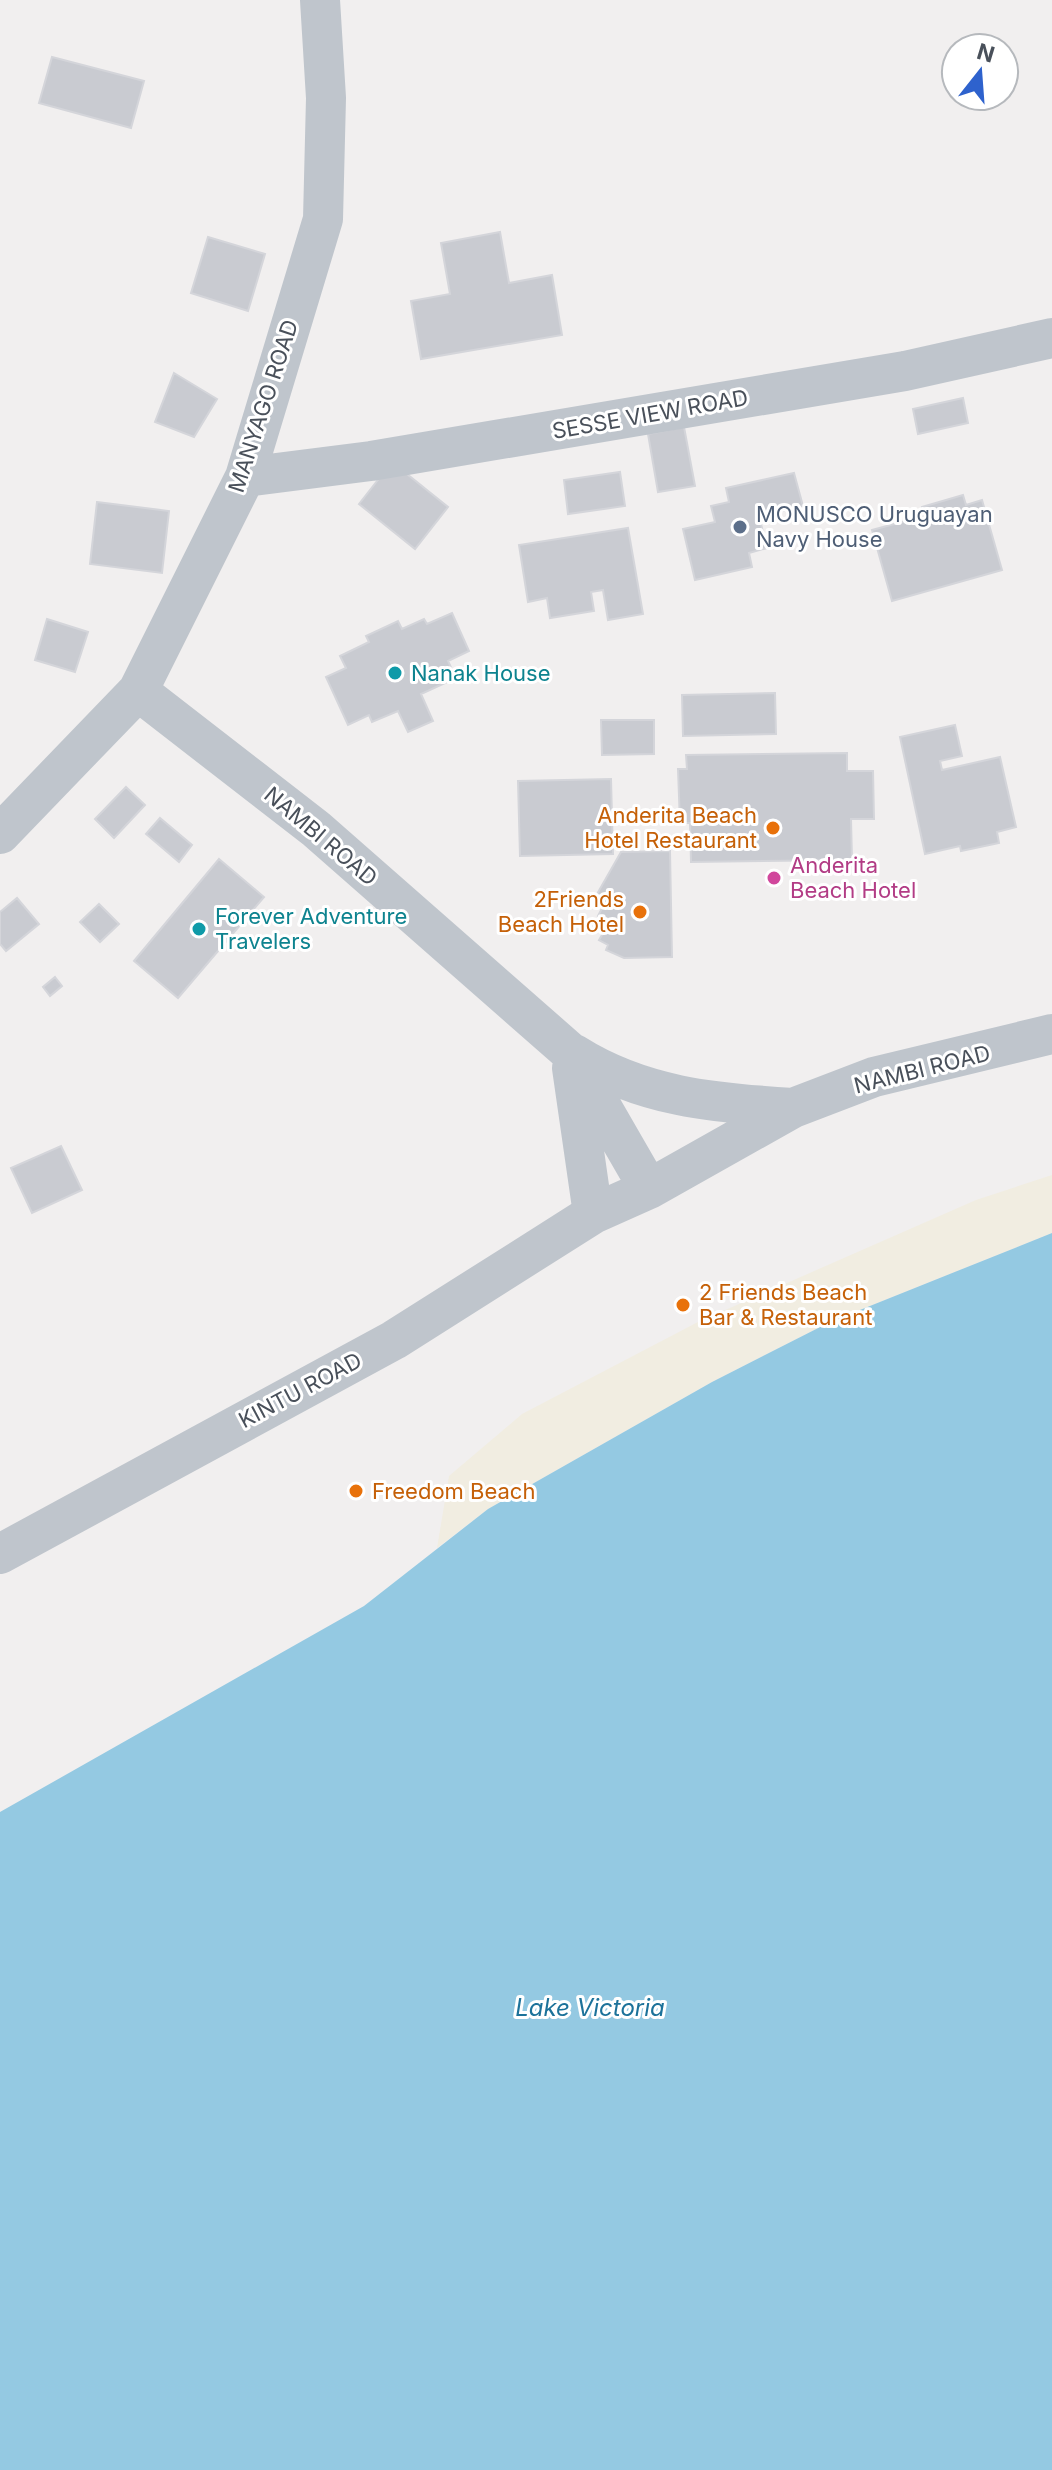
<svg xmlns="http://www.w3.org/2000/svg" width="1052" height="2470" viewBox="0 0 1052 2470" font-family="Inter,sans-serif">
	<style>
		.sand { fill: #f1ede1 }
		.water { fill: #94c9e2 }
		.building { fill: #c9cbd1; stroke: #d4d5da; stroke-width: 2 }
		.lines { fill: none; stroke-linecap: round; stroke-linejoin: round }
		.minor { stroke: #bfc5cc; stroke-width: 40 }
		.service-dot { fill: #5c6f8a; stroke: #fff; stroke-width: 3 }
		.culture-dot { fill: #0f9aa8; stroke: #fff; stroke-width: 3 }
		.food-dot { fill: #e8710a; stroke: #fff; stroke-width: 3 }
		.hotel-dot { fill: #d1479c; stroke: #fff; stroke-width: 3 }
		.labels { text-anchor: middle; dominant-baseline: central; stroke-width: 6; stroke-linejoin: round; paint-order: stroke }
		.street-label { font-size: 22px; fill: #49505a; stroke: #fff }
		.service-label { font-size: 22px; fill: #4e5e75; stroke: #fff; text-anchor: start }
		.culture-label { font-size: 22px; fill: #0d838f; stroke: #fff; text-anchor: start }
		.food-label { font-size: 22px; fill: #c56008; stroke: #fff; text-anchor: end }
		.hotel-label { font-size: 22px; fill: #b23c85; stroke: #fff; text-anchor: start }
		.water-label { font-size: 24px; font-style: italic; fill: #1c729a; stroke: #fff }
	</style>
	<rect width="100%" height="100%" fill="#f1efef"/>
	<path class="sand" d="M1052 1175V1233L830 1322 712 1382 488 1509 437 1548 449 1476 522 1414 698 1322 976 1200Z"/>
	<path class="water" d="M1052 1233V2470H0V1812L364 1606 488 1509 712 1382 830 1322Z"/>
	<path class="building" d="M52 57 144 81 131 128 39 103Z
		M500 232 509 283 552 275 562 335 421 359 411 301 450 294 441 243Z
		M208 237 265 254 248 311 191 293Z
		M174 373 217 399 194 437 155 422Z
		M963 398 968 423 918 434 913 409Z
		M684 427 695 486 658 492 648 434Z
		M392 462 448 507 415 549 359 504Z
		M620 472 625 506 568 514 564 480Z
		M794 473 803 506 759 516 767 548 749 553 752 567 695 580 683 529 715 522 711 506 729 502 726 488Z
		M963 495 966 505 982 500 1002 570 892 601 872 530 924 516 922 507Z
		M97 502 169 511 162 573 90 564Z
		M628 528 643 614 608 620 603 590 591 592 594 611 550 618 547 598 528 602 519 545Z
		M452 613 469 651 448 661 456 678 421 694 433 721 408 732 398 711 372 722 369 715 348 725 326 677 346 668 340 656 369 642 366 636 398 621 402 629 424 619 427 624Z
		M47 619 88 632 75 672 35 660Z
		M775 693 776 734 683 736 682 695Z
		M601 720H654V754L602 755Z
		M955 725 962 756 940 761 942 770 1000 757 1016 827 997 832 999 843 961 851 960 846 925 854 900 737Z
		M847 753V771H873L874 819H851L852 860 691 862 690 823H680L678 769H687L686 755Z
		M611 779 613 854 520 856 518 781Z
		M126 787 145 805 114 838 95 819Z
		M160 818 192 845 179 862 146 834Z
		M670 851 672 957 624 958 606 950 608 945 599 940 609 923 598 916 607 899 597 894 621 852Z
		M219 859 264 897 178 998 134 961Z
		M17 898 39 924 6 951 0 944V912Z
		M99 904 119 924 100 942 80 922Z
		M55 977 62 986 50 996 43 987Z
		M61 1146 82 1190 32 1213 11 1168Z"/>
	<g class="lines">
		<path class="minor" d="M245 477 371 461 905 371 1052 338
			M138 691 316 829 570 1052 649 1189
			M0 834 138 691 245 477 323 219 326 98 320 0
			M574 1054C642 1097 714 1103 793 1108
			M572 1068 593 1214
			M0 1554 394 1340 593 1214 649 1189 793 1108 874 1077 1052 1034"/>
	</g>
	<circle class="service-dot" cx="740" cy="527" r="8"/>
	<g class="culture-dot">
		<circle cx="395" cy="673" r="8"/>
		<circle cx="199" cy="929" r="8"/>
	</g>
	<g class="food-dot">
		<circle cx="773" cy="828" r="8"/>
		<circle cx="640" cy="912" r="8"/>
		<circle cx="683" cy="1305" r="8"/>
		<circle cx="356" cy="1491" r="8"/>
	</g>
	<circle class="hotel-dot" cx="774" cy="878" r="8"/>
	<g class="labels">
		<g class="street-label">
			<text transform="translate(263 406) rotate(-72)">MANYAGO ROAD</text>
			<text transform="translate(650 414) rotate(-10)">SESSE VIEW ROAD</text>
			<text transform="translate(321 836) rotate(40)">NAMBI ROAD</text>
			<text transform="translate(922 1069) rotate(-14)">NAMBI ROAD</text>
			<text transform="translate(300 1390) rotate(-28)">KINTU ROAD</text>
		</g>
		<g class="service-label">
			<text x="756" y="514">MONUSCO Uruguayan<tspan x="756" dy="25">Navy House</tspan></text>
		</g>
		<g class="culture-label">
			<text x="411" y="673">Nanak House</text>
			<text x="215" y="916">Forever Adventure<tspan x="215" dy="25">Travelers</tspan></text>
		</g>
		<g class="food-label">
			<text x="757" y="815">Anderita Beach<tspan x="757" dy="25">Hotel Restaurant</tspan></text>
			<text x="624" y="899">2Friends<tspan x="624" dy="25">Beach Hotel</tspan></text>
			<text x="699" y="1292" text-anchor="start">2 Friends Beach<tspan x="699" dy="25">Bar &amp; Restaurant</tspan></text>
			<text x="372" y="1491" text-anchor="start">Freedom Beach</text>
		</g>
		<g class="hotel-label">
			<text x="790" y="865">Anderita<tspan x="790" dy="25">Beach Hotel</tspan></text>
		</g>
		<g class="water-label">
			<text x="590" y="2007">Lake Victoria</text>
		</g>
	</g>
	<g transform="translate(980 72) rotate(17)"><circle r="38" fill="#ffffff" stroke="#b6b9bd" stroke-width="2"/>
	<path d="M0-6L14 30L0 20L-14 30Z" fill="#2e62cd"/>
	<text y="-12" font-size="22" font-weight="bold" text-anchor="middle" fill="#49505a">N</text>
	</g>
</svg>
